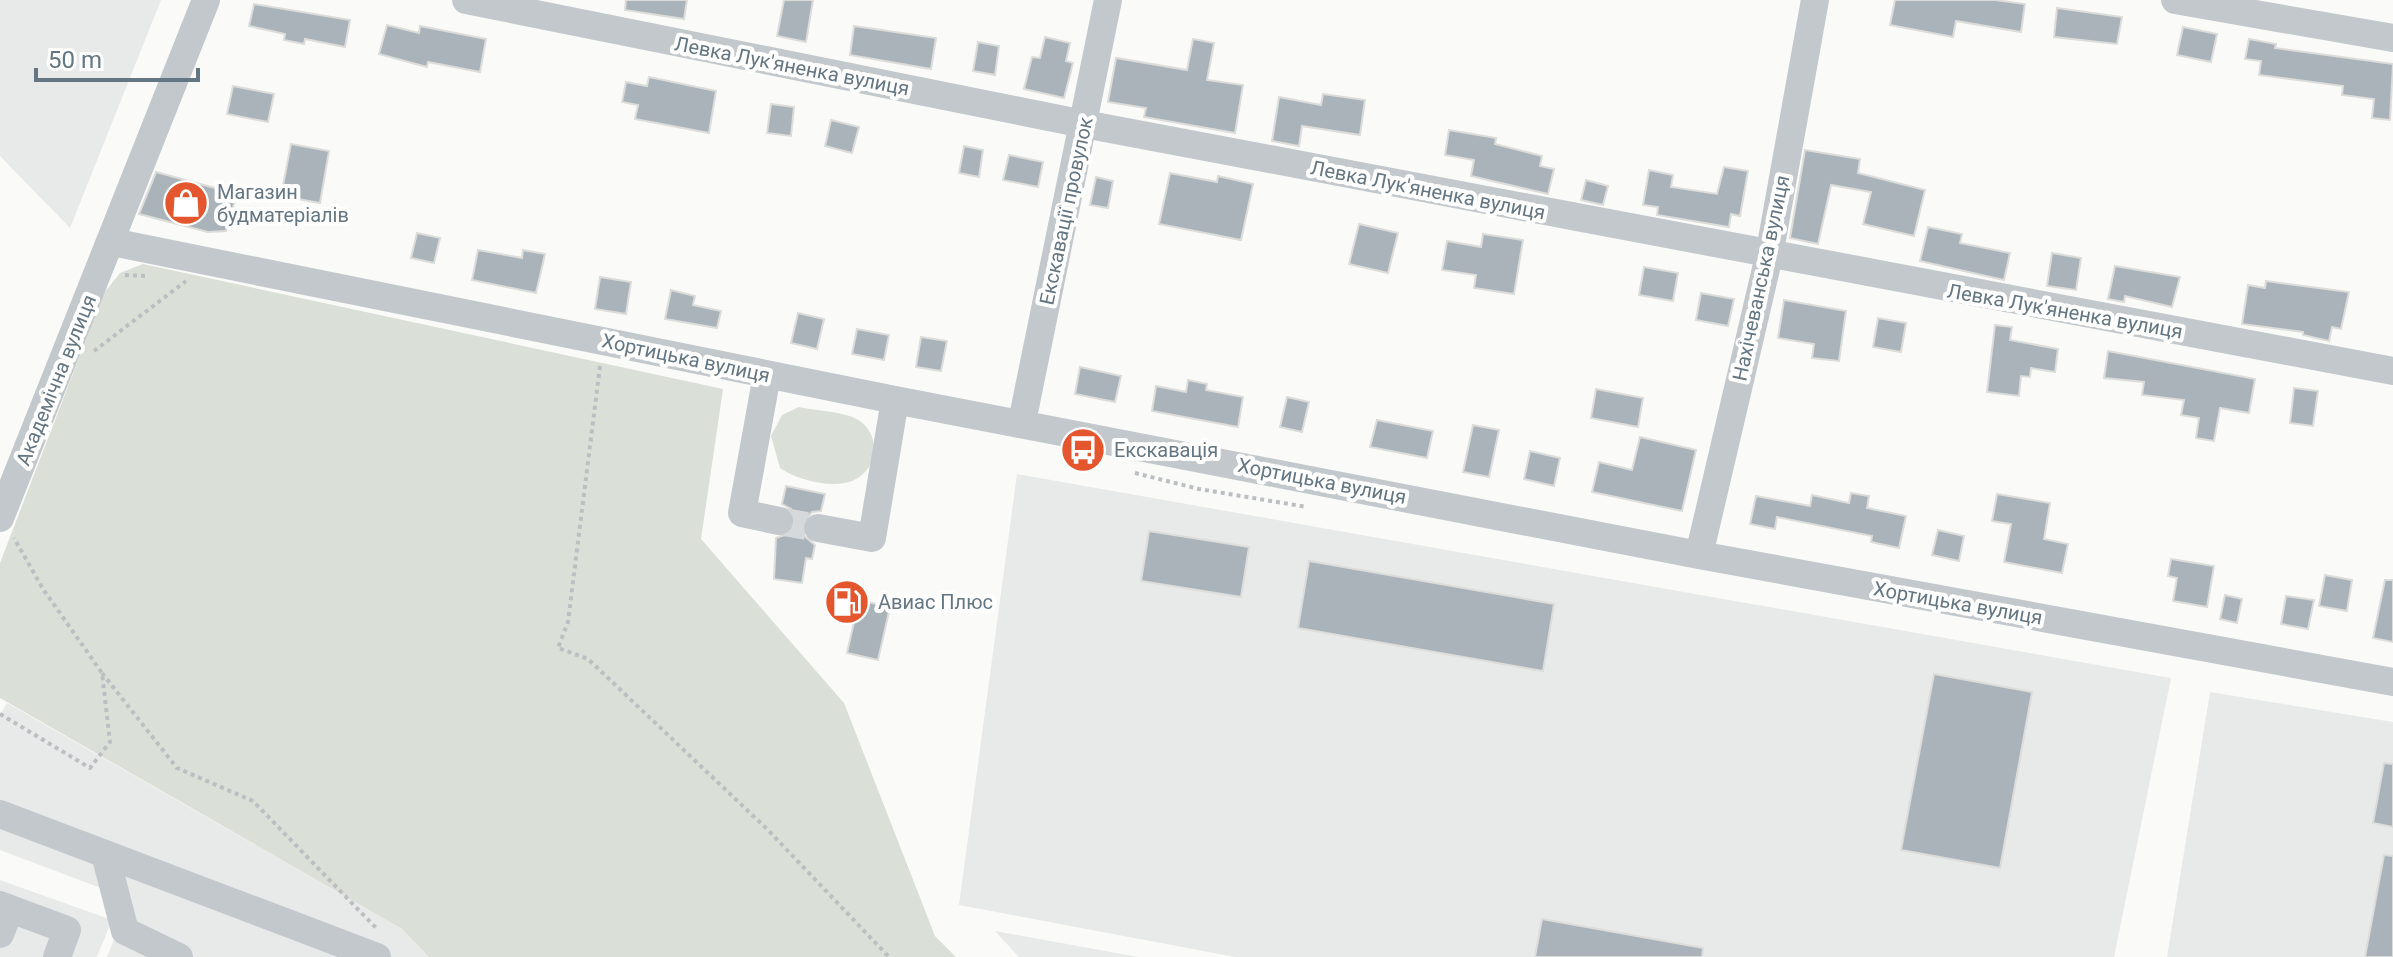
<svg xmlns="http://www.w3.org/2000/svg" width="2393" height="957" viewBox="0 0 2393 957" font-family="Roboto,sans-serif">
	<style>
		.built { fill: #e8e9e9 }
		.green { fill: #dadfd7 }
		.building { fill: #aab3b9; stroke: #dcdcda; stroke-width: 2 }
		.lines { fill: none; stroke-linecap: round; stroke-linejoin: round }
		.minor-tunnel { stroke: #d5d9db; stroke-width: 28; stroke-dasharray: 28 14; stroke-linecap: butt }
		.path { stroke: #bbbfc2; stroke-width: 4; stroke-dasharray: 4 4; stroke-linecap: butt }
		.minor { stroke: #c3c8cc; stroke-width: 28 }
		.labels { text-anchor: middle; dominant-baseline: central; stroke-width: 8; stroke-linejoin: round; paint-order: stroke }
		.street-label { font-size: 20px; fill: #657683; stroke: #fff }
		.poi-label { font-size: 20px; fill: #657683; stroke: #fff; text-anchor: start }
	</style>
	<rect width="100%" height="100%" fill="#fafaf8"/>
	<path class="built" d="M0 0H161L70 228 0 156Z
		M1017 474 2171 678 2114 957H1235L959 905Z
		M2210 692 2393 722V957H2167Z
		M7 703 402 929 429 957H107L130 899 0 850V715Z
		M0 880 112 920 97 957H0Z
		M995 931 1138 957H1019Z"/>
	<path class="green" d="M143 264 723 389 701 539 844 703 935 936 956 957H429L402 929 0 698V563L104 293 120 273Z
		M799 407C815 411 846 411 860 421 882 437 877 471 852 481 832 489 797 480 780 468L771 436 782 415Z"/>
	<path class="building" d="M626 0H687L684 19 625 10Z
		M784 0H813L806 42 777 36Z
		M1895 0H1995L2025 4 2021 32 1956 21 1953 37 1890 25Z
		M254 4 350 20 345 47 305 39 304 44 284 40 285 34 249 26Z
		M2057 8 2122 17 2117 44 2054 37Z
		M387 25 419 33 420 26 486 39 480 72 428 62 427 67 379 54Z
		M854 26 936 38 931 69 850 55Z
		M2183 27 2217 34 2211 62 2177 55Z
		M1045 37 1070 43 1066 61 1073 63 1064 98 1024 89 1032 57 1040 58Z
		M1193 39 1214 43 1207 80 1243 85 1235 133 1144 117 1146 108 1108 102 1116 58 1187 70Z
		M2249 39 2276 44 2275 48 2393 64 2390 120 2372 118 2374 99 2342 95 2343 86 2259 75 2261 61 2245 59Z
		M978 42 999 46 995 75 973 71Z
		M649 77 716 91 709 133 635 119 638 105 622 102 626 82 647 86Z
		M233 86 274 94 268 122 227 114Z
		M1323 94 1365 100 1360 135 1302 126 1299 146 1272 141 1279 97 1321 105Z
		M771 104 794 107 791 136 767 133Z
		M831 120 859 127 852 153 825 146Z
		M1449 130 1496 138 1495 144 1542 156 1540 166 1554 169 1548 194 1471 176 1474 160 1445 155Z
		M291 144 329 151 320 203 281 196Z
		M964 146 983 150 979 177 959 173Z
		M1805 150 1860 159 1858 173 1925 190 1914 236 1863 224 1871 192 1831 185 1818 244 1790 238Z
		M1009 155 1043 162 1038 187 1003 180Z
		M1724 167 1748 171 1740 216 1731 214 1729 227 1657 215 1658 207 1643 205 1649 170 1673 175 1671 187 1717 194Z
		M156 172 237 194 226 231 208 232 139 214Z
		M1170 173 1217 182 1218 176 1253 184 1241 240 1159 224Z
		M1096 177 1113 181 1108 208 1090 205Z
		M1586 180 1608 186 1603 205 1581 200Z
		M1359 224 1398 233 1388 273 1349 264Z
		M1928 227 1962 234 1960 243 2010 253 2004 280 1920 261Z
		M417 233 440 238 434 263 411 258Z
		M1483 234 1523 240 1514 294 1474 288 1476 275 1442 270 1447 241 1481 247Z
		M478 250 522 258 523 250 545 254 536 293 472 280Z
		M2052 253 2081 258 2076 290 2047 286Z
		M2115 266 2180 277 2172 307 2125 296 2124 302 2108 299Z
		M1644 267 1678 273 1673 301 1639 295Z
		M600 277 631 282 626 314 595 309Z
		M2266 281 2349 292 2341 329 2332 327 2329 341 2303 335V332L2242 324 2248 285 2265 288Z
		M671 290 695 296 693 305 721 311 717 328 665 319Z
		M1701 293 1734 299 1728 326 1696 320Z
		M1784 300 1846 311 1839 361 1812 358 1814 344 1778 338Z
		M798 313 824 319 817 349 791 343Z
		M1878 318 1906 323 1901 352 1873 347Z
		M1995 325 2012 327 2010 340 2058 349 2055 372 2031 368 2030 377 2021 376 2019 396 1987 392Z
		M857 329 889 335 884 360 852 354Z
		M921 337 947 341 941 371 916 367Z
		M2108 351 2255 379 2249 413 2220 408 2214 441 2196 438 2199 418 2181 415 2184 400 2142 395 2144 382 2104 378Z
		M1080 367 1121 376 1115 402 1075 394Z
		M1188 380 1207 384 1206 390 1243 397 1238 427 1152 411 1156 386 1186 392Z
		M2294 388 2318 391 2313 426 2290 423Z
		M1596 389 1643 398 1638 427 1591 418Z
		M1287 397 1309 402 1302 432 1280 427Z
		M1377 420 1433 431 1427 458 1370 447Z
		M1473 425 1499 430 1489 477 1463 472Z
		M1640 437 1696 450 1682 511 1592 492 1599 462 1632 470Z
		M1530 451 1560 458 1554 486 1524 479Z
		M786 486 825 494 821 511 812 512 802 524V534L815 545 812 559 806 558 802 583 774 579 776 538 791 533 796 524 791 509 782 504Z
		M1851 493 1869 496 1867 508 1906 516 1899 548 1871 542 1872 536 1777 517 1775 529 1750 524 1756 496 1810 506 1812 495 1849 503Z
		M1997 494 2050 503 2044 539 2068 544 2062 573 2004 562 2011 524 1992 521Z
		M1938 530 1964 536 1959 561 1932 555Z
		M1149 531 1249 547 1241 597 1141 581Z
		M2171 559 2214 566 2207 607 2173 601 2177 578 2168 576Z
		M1309 561 1554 604 1543 671 1298 628Z
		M2325 575 2352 580 2347 611 2319 606Z
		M2385 580H2393V642L2373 638Z
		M2225 595 2242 599 2237 623 2220 619Z
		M2286 596 2314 600 2308 629 2281 624Z
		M859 600 890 607 878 660 847 653Z
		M1934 674 2032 692 2000 868 1901 850Z
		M2384 763 2393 764V827L2373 823Z
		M2384 855 2393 856V957H2365Z
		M1542 919 1703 948 1702 957H1535Z"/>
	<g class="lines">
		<path class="minor-tunnel" d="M779 521 818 528"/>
		<path class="path" d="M125 275 146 276
			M94 351 186 281
			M600 366 568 622 558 648 588 659 768 830 889 957
			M1135 473 1199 489 1307 507
			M102 673 177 768 253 801 378 930
			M0 714 90 768 110 742 102 673 43 589 14 538"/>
		<path class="minor" d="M466 0 1084 124 2393 371
			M2175 0 2393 38
			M112 242 895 400 1699 555 2393 682
			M767 375 742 513 779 521
			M1022 422 1108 0
			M0 518 206 0
			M818 528 872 538 895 400
			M1699 555 1769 256 1815 0
			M0 814 377 957
			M105 854 125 931 179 957
			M0 905 67 930 57 957
			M0 934 10 909"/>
	</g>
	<defs>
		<g id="shop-disc" transform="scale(2.3)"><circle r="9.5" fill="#e4572e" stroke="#fff"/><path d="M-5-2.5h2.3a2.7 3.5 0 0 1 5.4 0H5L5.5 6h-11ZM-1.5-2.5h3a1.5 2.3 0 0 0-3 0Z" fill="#fff"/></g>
		<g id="bus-disc" transform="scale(2.3)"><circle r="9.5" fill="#e4572e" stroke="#fff"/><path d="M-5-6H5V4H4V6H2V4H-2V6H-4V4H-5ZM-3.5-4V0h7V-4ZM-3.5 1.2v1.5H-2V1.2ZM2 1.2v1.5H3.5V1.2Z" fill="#fff"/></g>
		<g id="fuel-disc" transform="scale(2.3)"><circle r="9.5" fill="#e4572e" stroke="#fff"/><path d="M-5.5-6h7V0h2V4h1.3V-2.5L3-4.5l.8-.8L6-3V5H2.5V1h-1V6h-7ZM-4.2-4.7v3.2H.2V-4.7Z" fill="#fff"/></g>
	</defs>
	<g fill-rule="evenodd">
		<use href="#shop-disc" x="186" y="203"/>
		<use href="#bus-disc" x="1083" y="450"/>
		<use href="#fuel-disc" x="847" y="602"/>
	</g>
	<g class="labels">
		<g class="street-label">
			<text transform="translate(792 66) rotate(11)">Левка Лук'яненка вулиця</text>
			<text transform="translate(1428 190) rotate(11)">Левка Лук'яненка вулиця</text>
			<text transform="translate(1066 211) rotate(-78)">Екскавації провулок</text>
			<text transform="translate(1761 278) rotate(-78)">Нахічеванська вулиця</text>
			<text transform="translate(2065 311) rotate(10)">Левка Лук'яненка вулиця</text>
			<text transform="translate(686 358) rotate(12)">Хортицька вулиця</text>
			<text transform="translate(56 380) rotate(-68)">Академічна вулиця</text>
			<text transform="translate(1322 481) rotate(11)">Хортицька вулиця</text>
			<text transform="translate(1958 603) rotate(10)">Хортицька вулиця</text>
		</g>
		<g class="poi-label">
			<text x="217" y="192">Магазин<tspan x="217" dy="23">будматеріалів</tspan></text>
			<text x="1114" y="450">Екскавація</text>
			<text x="878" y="602">Авиас Плюс</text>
		</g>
	</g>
	<path d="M36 68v12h162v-12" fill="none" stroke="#657683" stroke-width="4"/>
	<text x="48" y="68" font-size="24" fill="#657683" stroke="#ffffff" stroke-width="6" paint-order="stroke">50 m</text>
</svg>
